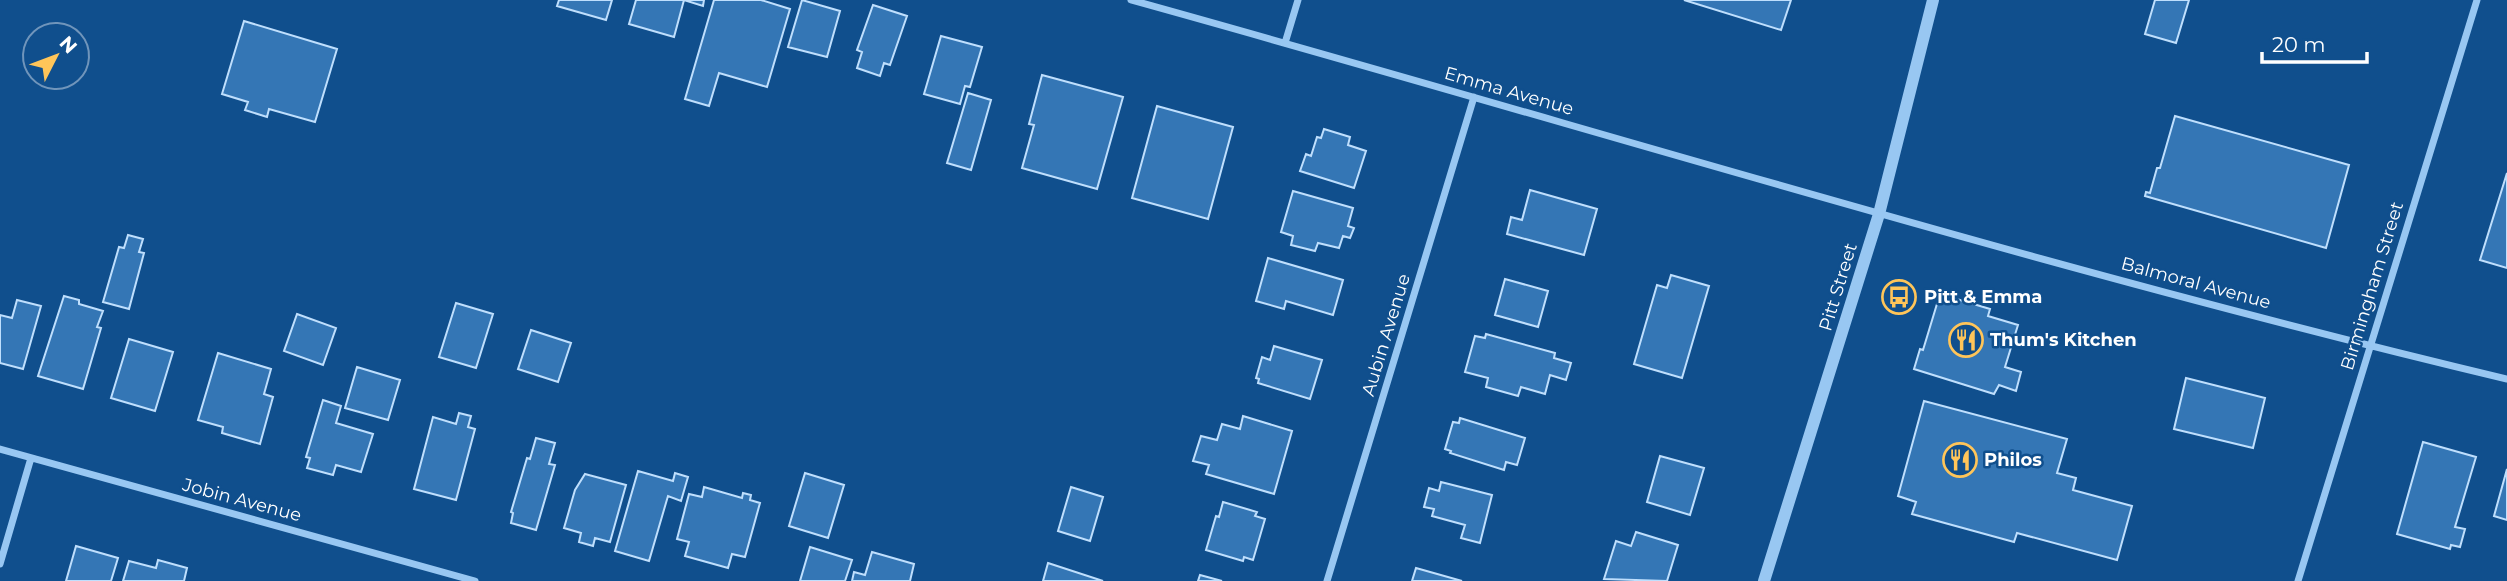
<svg xmlns="http://www.w3.org/2000/svg" width="2507" height="581" viewBox="0 0 2507 581" font-family="Montserrat,sans-serif">
	<style>
		.building { fill: #3476b5; stroke: #bfdffd; stroke-width: 2 }
		.lines { fill: none; stroke-linecap: round; stroke-linejoin: round }
		.minor { stroke: #98c7f2; stroke-width: 7 }
		.tertiary { stroke: #98c7f2; stroke-width: 12 }
		.labels { text-anchor: middle; dominant-baseline: central; stroke-width: 5; stroke-linejoin: round; paint-order: stroke }
		.street-label { font-size: 18px; fill: #fff; stroke: #104f8d }
		.poi-label { font-size: 18px; font-weight: bold; fill: #fff; stroke: #104f8d; text-anchor: start }
	</style>
	<rect width="100%" height="100%" fill="#104f8d"/>
	<path class="building" d="M559 0H612L606 20 557 6Z
		M636 0H704L703 6 684 0 674 37 629 24Z
		M714 0H761L790 9 767 87 719 73 709 106 685 99Z
		M802 0 840 11 827 57 788 47Z
		M1684 0H1791L1781 30Z
		M2155 0H2189L2176 43 2145 34Z
		M873 5 907 16 890 65 884 63 880 76 857 68 862 52 857 50Z
		M244 21 337 49 315 122 269 109 267 117 245 110 248 102 222 94Z
		M941 36 982 47 970 87 965 86 960 104 924 94Z
		M1042 75 1123 97 1097 189 1022 168 1034 125 1029 124Z
		M968 93 991 100 971 170 947 163Z
		M1157 106 1233 127 1208 219 1132 198Z
		M2175 116 2349 165 2326 248 2145 196 2146 192 2150 193 2157 168H2160Z
		M1324 129 1350 137 1348 145 1366 151 1354 188 1300 171 1306 154 1311 156 1317 137 1321 138Z
		M2507 173V268L2480 260Z
		M1530 190 1597 209 1584 255 1507 234 1511 217 1522 220Z
		M1293 191 1353 208 1348 226 1354 228 1350 238 1343 236 1339 248 1318 243 1315 251 1291 245 1293 236 1281 232Z
		M128 235 143 239 139 252 144 253 129 309 103 302 119 247 124 248Z
		M1268 258 1343 280 1333 315 1286 301 1284 309 1256 301Z
		M1671 275 1709 286 1682 378 1634 364 1657 285 1667 288Z
		M1505 279 1548 291 1538 327 1495 315Z
		M1940 294 1990 309 1988 316 2018 325 2005 367 2021 372 2016 391 1999 385 1994 394 1914 369 1920 349 1923 350Z
		M64 296 79 300V304L103 311 97 327 101 328 83 389 38 376Z
		M17 300 41 306 23 369 0 363V315L12 318Z
		M456 303 493 314 476 368 439 357Z
		M297 314 336 328 323 365 284 351Z
		M531 330 571 343 558 382 518 369Z
		M1486 334 1555 353 1554 358 1571 363 1566 380 1550 375 1545 394 1521 387 1518 396 1486 387 1488 378 1465 372 1475 336 1485 338Z
		M129 339 173 352 155 411 111 398Z
		M1274 346 1322 360 1310 399 1258 383 1259 379 1256 378 1262 357 1270 360Z
		M218 353 271 369 264 394 273 397 260 444 222 433 223 427 198 420Z
		M357 367 400 380 388 420 345 408Z
		M2186 378 2265 398 2253 448 2174 429Z
		M323 400 341 406 336 423 373 434 361 472 336 465 333 475 307 468 310 458 306 457Z
		M1924 401 2067 439 2057 473 2076 478 2073 490 2132 506 2117 560 2017 533 2014 542 1912 514 1916 502 1898 496Z
		M459 413 471 416 468 427 475 429 456 500 414 489 433 417 456 424Z
		M1243 416 1292 431 1274 494 1206 474 1209 465 1193 461 1201 436 1217 440 1222 424 1240 429Z
		M1460 418 1525 438 1517 465 1506 462 1504 470 1450 453 1451 451 1445 449 1453 422 1459 423Z
		M536 438 555 443 549 464 555 465 536 530 511 523 513 513 511 512 527 458 530 459Z
		M2423 442 2476 457 2455 527 2465 529 2460 547 2451 545 2450 549 2397 534Z
		M1660 456 1704 468 1690 515 1647 502Z
		M2507 469V520L2494 516Z
		M638 471 673 481 675 473 688 477 681 501 668 496 649 561 615 551Z
		M805 473 844 485 828 538 789 526Z
		M585 474 626 485 610 542 595 538 593 546 579 542 581 533 564 528 575 490Z
		M1441 482 1492 495 1480 543 1461 538 1465 525 1432 516 1434 509 1424 507 1429 488 1439 491Z
		M704 487 742 498 743 493 751 495 750 500 760 503 745 557 732 554 728 568 685 556 689 542 677 539 689 494 702 497Z
		M1071 487 1103 497 1090 541 1058 531Z
		M1223 502 1257 512 1255 516 1265 519 1253 560 1244 557 1243 561 1206 550 1216 516 1219 517Z
		M1636 532 1678 545 1667 581 1604 579 1616 541 1631 546Z
		M76 546 118 558 111 581H66Z
		M810 547 852 560 845 581H800Z
		M872 552 914 564 910 581H852L854 572 865 575Z
		M158 560 187 568 184 581H123L129 561 156 568Z
		M1048 563 1103 581H1043Z
		M1416 568 1462 581H1412Z
		M1200 575 1222 581H1198Z"/>
	<g class="lines">
		<path class="minor" d="M1131 0C1589 127 2044 269 2507 379
			M1285 43 1298 0
			M0 449 475 581
			M0 564 31 458
			M1327 581 1474 97
			M2298 581 2477 0"/>
		<path class="tertiary" d="M1764 581 1879 214 1933 0"/>
	</g>
	<defs>
		<g id="bus-ring" transform="scale(1.75)"><circle r="9.5" fill="#104f8d" stroke="#ffc559" stroke-width="1.5"/><path d="M-5-6H5V4H4V6H2V4H-2V6H-4V4H-5ZM-3.5-4V0h7V-4ZM-3.5 1.2v1.5H-2V1.2ZM2 1.2v1.5H3.5V1.2Z" fill="#ffc559"/></g>
		<g id="restaurant-ring" transform="scale(1.75)"><circle r="9.5" fill="#104f8d" stroke="#ffc559" stroke-width="1.5"/><path d="M-5-6h1v4h1v-4h1v4h1v-4h1v5L-1.5 .5V6h-2V.5L-5-1ZM5-6V6H3V1.5H1.5Q1.5-4 5-6Z" fill="#ffc559"/></g>
	</defs>
	<g fill-rule="evenodd">
		<use href="#bus-ring" x="1899" y="297"/>
		<use href="#restaurant-ring" x="1966" y="340"/>
		<use href="#restaurant-ring" x="1960" y="460"/>
	</g>
	<g class="labels">
		<g class="street-label">
			<text transform="translate(1509 91) rotate(16)">Emma Avenue</text>
			<text transform="translate(2196 283) rotate(15)">Balmoral Avenue</text>
			<text transform="translate(2372 286) rotate(-73)">Birmingham Street</text>
			<text transform="translate(1838 287) rotate(-73)">Pitt Street</text>
			<text transform="translate(1386 335) rotate(-73)">Aubin Avenue</text>
			<text transform="translate(242 500) rotate(15)">Jobin Avenue</text>
		</g>
		<g class="poi-label">
			<text x="1924" y="297">Pitt &amp; Emma</text>
			<text x="1990" y="340">Thum's Kitchen</text>
			<text x="1984" y="460">Philos</text>
		</g>
	</g>
	<g transform="translate(56 56) rotate(48)"><circle r="33" fill="#104f8d" stroke="#7095bb" stroke-width="2"/>
	<path d="M0-5L12 26L0 18L-12 26Z" fill="#ffc559"/>
	<text y="-10" font-size="19" font-weight="bold" text-anchor="middle" fill="#ffffff">N</text>
	</g>
	<path d="M2262 52v10h105v-10" fill="none" stroke="#ffffff" stroke-width="3.5"/>
	<text x="2272" y="52" font-size="21" fill="#ffffff" stroke="#104f8d" stroke-width="5" paint-order="stroke">20 m</text>
</svg>
